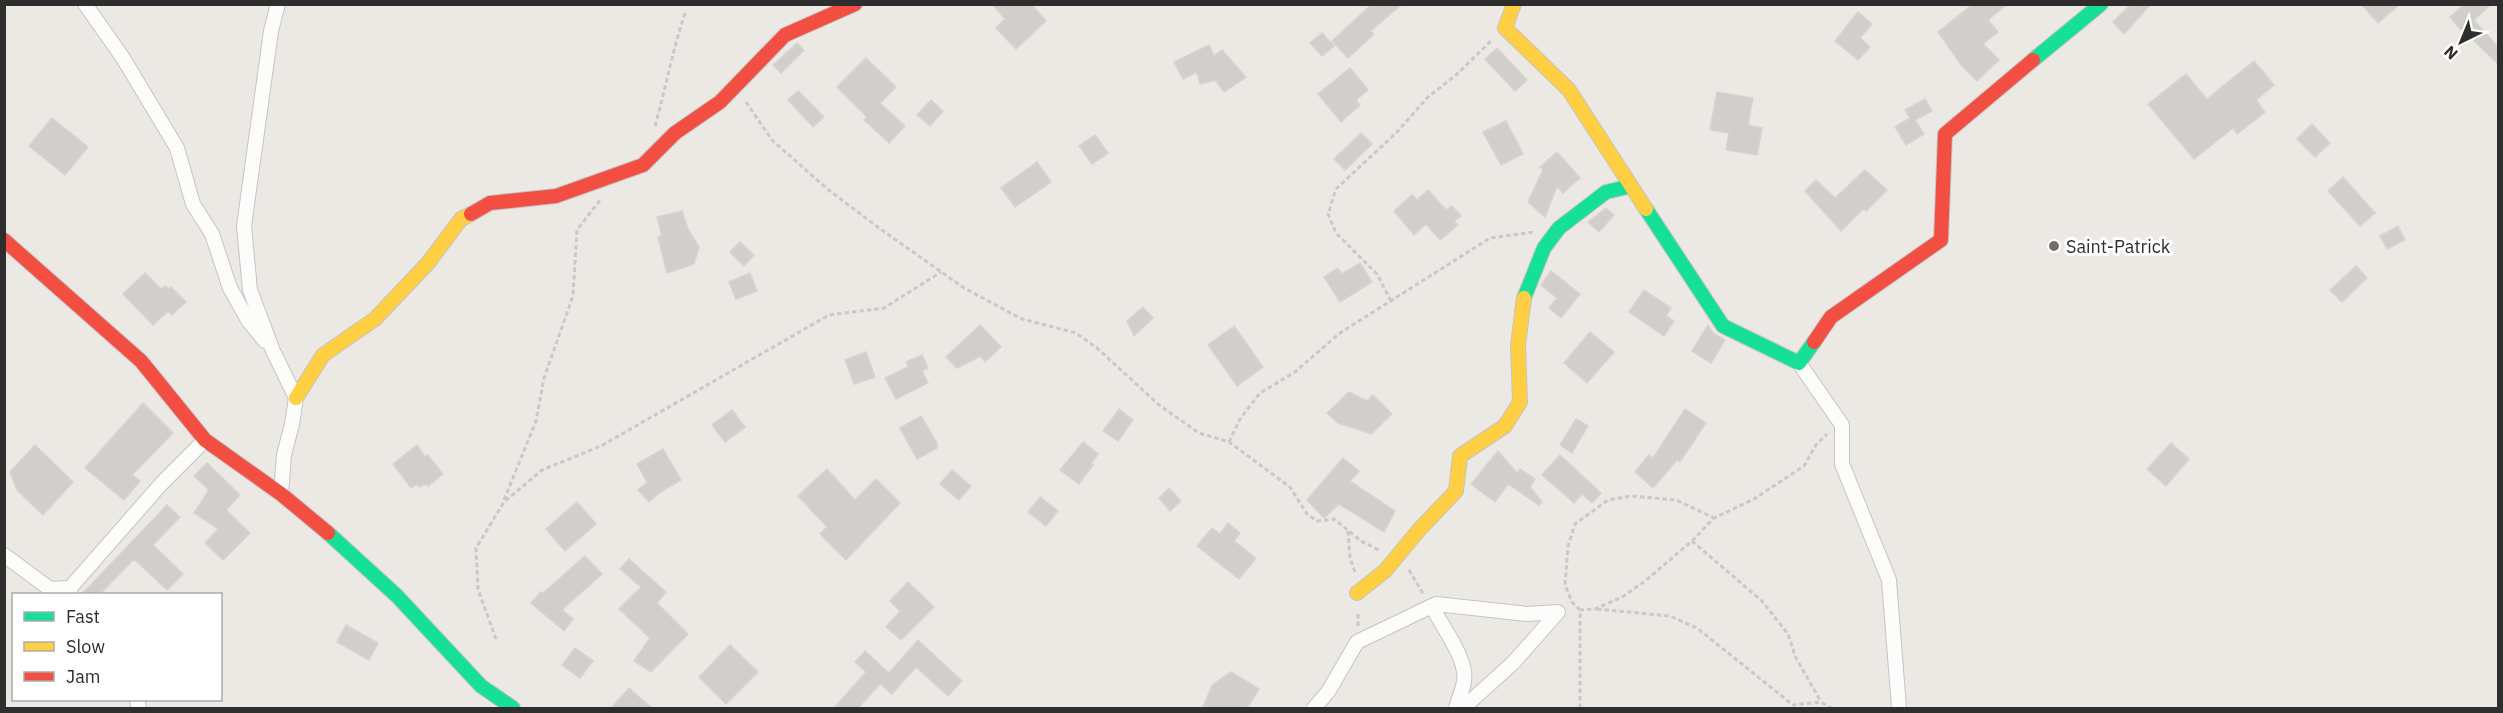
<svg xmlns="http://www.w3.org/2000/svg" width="2503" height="713" viewBox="0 0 2503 713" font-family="'IBM Plex Sans',sans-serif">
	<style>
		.building { fill: #d1cecb; stroke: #d7d4d0; stroke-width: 1.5 }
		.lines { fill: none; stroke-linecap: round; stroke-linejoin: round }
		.street-casing { stroke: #c5c4c5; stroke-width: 16 }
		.fast-casing { stroke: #c5c4c5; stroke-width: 16 }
		.slow-casing { stroke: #c5c4c5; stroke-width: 16 }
		.jam-casing { stroke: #c5c4c5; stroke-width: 16 }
		.path { stroke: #c9c9c8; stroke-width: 3; stroke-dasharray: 4.5 3; stroke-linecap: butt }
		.street { stroke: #fcfcfb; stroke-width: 14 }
		.fast { stroke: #16e098; stroke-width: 14 }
		.slow { stroke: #ffcf43; stroke-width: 14 }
		.jam { stroke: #f24e42; stroke-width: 14 }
		.poi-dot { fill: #706f6e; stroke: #fff; stroke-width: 2 }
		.labels { text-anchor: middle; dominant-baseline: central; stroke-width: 6; stroke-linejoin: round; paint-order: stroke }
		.poi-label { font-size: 18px; fill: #2e2e2e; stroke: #fff; text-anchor: start }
	</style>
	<rect width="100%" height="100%" fill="#ece8e4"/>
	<path class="building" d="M992 4H1031L1046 21 1016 49 996 28 1005 19Z
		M1372 4H1402L1371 31 1374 34 1348 58 1332 41Z
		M1973 4H2007L1988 20 1998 32 1983 44 1999 60 1977 81 1962 66 1938 32Z
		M2131 4H2151L2124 34 2113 22Z
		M2361 4H2400L2378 23Z
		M2465 4H2491L2474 20 2499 48V65L2469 36 2468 38 2450 17Z
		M1858 12 1872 24 1860 38 1870 47 1858 60 1835 41Z
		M1322 33 1334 46 1322 56 1310 43Z
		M797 43 804 50 781 73 773 65Z
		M1209 45 1214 56 1222 50 1246 77 1224 92 1215 80 1200 84 1197 72 1183 79 1174 62Z
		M1497 48 1527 80 1515 91 1485 59Z
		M866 58 896 87 880 103 905 126 889 143 864 120 867 117 837 87Z
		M2254 61 2274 85 2256 100 2265 112 2237 134 2233 128 2194 159 2148 104 2186 74 2207 99Z
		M1350 68 1368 90 1356 100 1360 105 1341 122 1318 94Z
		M798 91 824 117 813 127 788 100Z
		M1717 92 1753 98 1748 125 1762 128 1757 155 1726 150 1729 133 1710 130Z
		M1925 99 1932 111 1915 120 1924 134 1906 145 1895 127 1910 118 1905 110Z
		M931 100 943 111 930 126 917 115Z
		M52 118 88 147 65 175 29 146Z
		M1506 121 1523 154 1501 165 1483 132Z
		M2312 124 2330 143 2315 157 2297 139Z
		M1361 133 1372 144 1345 170 1334 159Z
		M1095 135 1108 153 1092 164 1079 146Z
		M1557 152 1580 178 1563 193 1557 186 1545 217 1528 202 1543 170 1540 167Z
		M1037 162 1051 182 1015 207 1001 188Z
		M1865 170 1887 190 1866 211 1863 209 1841 231 1805 191 1816 180 1835 198Z
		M2343 177 2375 213 2360 226 2328 191Z
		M1428 190 1446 210 1452 206 1461 216 1454 221 1458 225 1440 240 1426 224 1414 235 1394 211 1412 195 1417 200Z
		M1606 208 1614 215 1599 232 1588 222Z
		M682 211 688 229 699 247 694 264 667 273 658 237 662 236 657 217Z
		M2398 226 2405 240 2387 249 2380 236Z
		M740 242 754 255 744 266 730 252Z
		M1360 263 1372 282 1340 302 1324 277 1338 268 1342 274Z
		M2356 266 2367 278 2342 302 2330 290Z
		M1551 271 1580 294 1561 318 1549 308 1557 298 1541 285Z
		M145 273 161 289 165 286 169 289 171 287 186 302 172 315 168 311 153 325 123 294Z
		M750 273 757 291 736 299 729 282Z
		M1644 290 1671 308 1666 316 1674 321 1664 336 1629 312Z
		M1143 307 1153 318 1134 336 1127 321Z
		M980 325 1001 347 985 362 981 356 957 368 946 357Z
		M1708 325 1713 333 1725 340 1711 363 1692 351Z
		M1234 326 1263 367 1237 386 1208 345Z
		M1590 332 1614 352 1587 383 1564 363Z
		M866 352 875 377 854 384 845 360Z
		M922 355 928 368 922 371 928 383 896 399 885 378 908 367 906 362Z
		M1349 392 1367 401 1373 395 1392 414 1371 434 1338 423 1327 413Z
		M143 403 173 433 132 475 140 481 124 500 85 468Z
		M1119 409 1133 420 1118 441 1103 431Z
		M1685 409 1706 423 1680 462 1677 460 1653 488 1635 472 1649 455 1653 458Z
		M732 410 745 427 725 442 712 425Z
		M921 416 937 443V448L917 459 900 428Z
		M1576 419 1588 426 1572 453 1560 445Z
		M1083 442 1098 454 1091 464 1093 465 1079 484 1060 470Z
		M2171 443 2189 459 2166 486 2147 469Z
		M35 445 73 482 43 515 17 490 10 472Z
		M417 445 425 457 428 455 443 474 428 486 427 484 419 487 417 484 411 488 393 464Z
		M663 449 681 480 659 493 649 502 638 490 647 482 637 464Z
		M1498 451 1517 473 1520 469 1535 479 1530 487 1542 502 1539 505 1508 484 1495 502 1471 484Z
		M1560 455 1601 493 1592 503 1582 494 1574 503 1542 475Z
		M1343 458 1359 471 1350 481 1395 511 1384 532 1339 504 1324 518 1307 500Z
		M207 463 240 495 226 510 250 533 223 560 205 543 218 529 194 513 209 490 194 476Z
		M827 469 855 500 876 479 900 503 846 560 820 534 827 527 798 496Z
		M952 470 971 486 959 500 940 484Z
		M1169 488 1181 501 1170 511 1159 498Z
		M1040 497 1058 511 1046 526 1028 512Z
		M577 502 596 524 565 551 546 529Z
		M167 505 180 517 153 545 183 574 167 590 134 559 100 594H82Z
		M1228 523 1240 533 1234 541 1256 558 1239 579 1197 546 1212 528 1220 534Z
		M585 556 602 574 562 610 573 619 564 631 531 603 541 592 543 593Z
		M629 559 666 592 657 603 688 634 651 672 634 661 650 638 619 609 641 587 620 569Z
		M908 582 934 607 901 640 886 627 900 611 890 601Z
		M346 625 378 643 369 660 337 642Z
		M918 640 962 681 948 696 916 667 892 694 880 684 858 708H834L866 672 855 662 865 651 889 673Z
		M730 645 758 672 726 704 699 677Z
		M575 648 593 661 580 678 562 665Z
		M1231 672 1259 689 1247 708H1203L1212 685Z
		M629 688 638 696 652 708H611Z"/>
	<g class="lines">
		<g class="street-casing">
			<path id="street" d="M85 4 123 58 177 148 193 204 212 234 230 288 248 320 265 341
				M278 4 271 31 244 226 250 290 273 351 296 398 292 424 284 455 281 494
				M1799 363 1842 425V464L1889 580 1899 708
				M4 555 50 589 70 588
				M70 594V588L162 483 205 440
				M1432 606C1441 626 1468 659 1464 681 1463 690 1458 700 1456 708
				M137 700 139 708
				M1314 708 1328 692 1357 642 1436 604 1527 614 1558 612 1513 663 1463 708"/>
		</g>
		<g class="fast-casing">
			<path id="fast" d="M2033 60 2101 4
				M1646 209 1723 326 1799 363 1814 342
				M1524 298 1544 248 1559 228 1606 192 1631 186
				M328 533 397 596 481 686 513 708"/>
		</g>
		<g class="slow-casing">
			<path id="slow" d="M1514 4 1505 28 1569 90 1646 209
				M296 398 323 355 375 319 428 263 461 219 471 214
				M1357 593 1385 571 1418 531 1456 491 1460 456 1505 426 1520 402 1518 345 1524 298"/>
		</g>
		<g class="jam-casing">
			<path id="jam" d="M471 214 490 203 556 196 643 165 675 133 720 102 785 35 855 4
				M4 240 141 361 205 440 281 494 328 533
				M1814 342 1831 317 1941 240 1945 134 2033 60"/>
		</g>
		<path class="path" d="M746 102 772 140 826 188 879 228 964 288 1022 319 1076 333 1097 348 1159 405 1199 433 1229 442 1290 487 1307 514 1317 521 1334 519 1361 541 1379 550
			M655 126C666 87 673 48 686 10
			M1391 301 1377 274 1336 233 1328 214 1336 189 1397 132 1428 97 1455 76 1493 39
			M1229 442 1240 419 1260 393 1295 372 1340 333 1490 238 1534 232
			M504 500 536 421 544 378 573 296 577 230 600 200
			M1348 531 1350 558 1355 572
			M1692 541 1762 601 1788 634 1795 656 1821 702
			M1409 570 1424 595
			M1597 609 1670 616 1697 628 1793 705 1821 702 1831 708
			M1580 610 1572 602 1565 585 1568 546 1575 524 1608 500 1631 496 1676 500 1714 518
			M1358 626V611
			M496 639 478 589 476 548 504 502 542 470 601 446 829 315 884 308 941 272
			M1580 708V610L1595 609 1622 597 1644 582 1692 541 1714 518 1754 499 1804 466 1816 445 1827 434"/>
		<use href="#street" class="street"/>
		<use href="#fast" class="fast"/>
		<use href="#slow" class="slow"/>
		<use href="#jam" class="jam"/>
	</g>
	<circle class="poi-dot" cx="2054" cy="246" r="6"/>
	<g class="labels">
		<g class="poi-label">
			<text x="2066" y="246">Saint-Patrick</text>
		</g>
	</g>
	<rect width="2503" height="713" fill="none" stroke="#2e2e2e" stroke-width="12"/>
	<rect x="12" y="593" width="210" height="108" fill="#ffffff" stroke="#ababab" stroke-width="1.5"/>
	<rect x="24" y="612" width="30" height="9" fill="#16e098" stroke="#ababab" stroke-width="1.5"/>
	<text x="66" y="623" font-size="18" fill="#2e2e2e">Fast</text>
	<rect x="24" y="642" width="30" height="9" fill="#ffcf43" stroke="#ababab" stroke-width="1.5"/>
	<text x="66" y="653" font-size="18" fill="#2e2e2e">Slow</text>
	<rect x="24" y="672" width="30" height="9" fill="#f24e42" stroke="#ababab" stroke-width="1.5"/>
	<text x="66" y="683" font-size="18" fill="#2e2e2e">Jam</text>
	<g transform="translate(2461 42) rotate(223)" stroke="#ffffff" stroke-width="4.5" paint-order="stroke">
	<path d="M0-4.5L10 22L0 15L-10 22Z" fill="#2e2e2e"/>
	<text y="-9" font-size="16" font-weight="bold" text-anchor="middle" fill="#2e2e2e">N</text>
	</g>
</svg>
